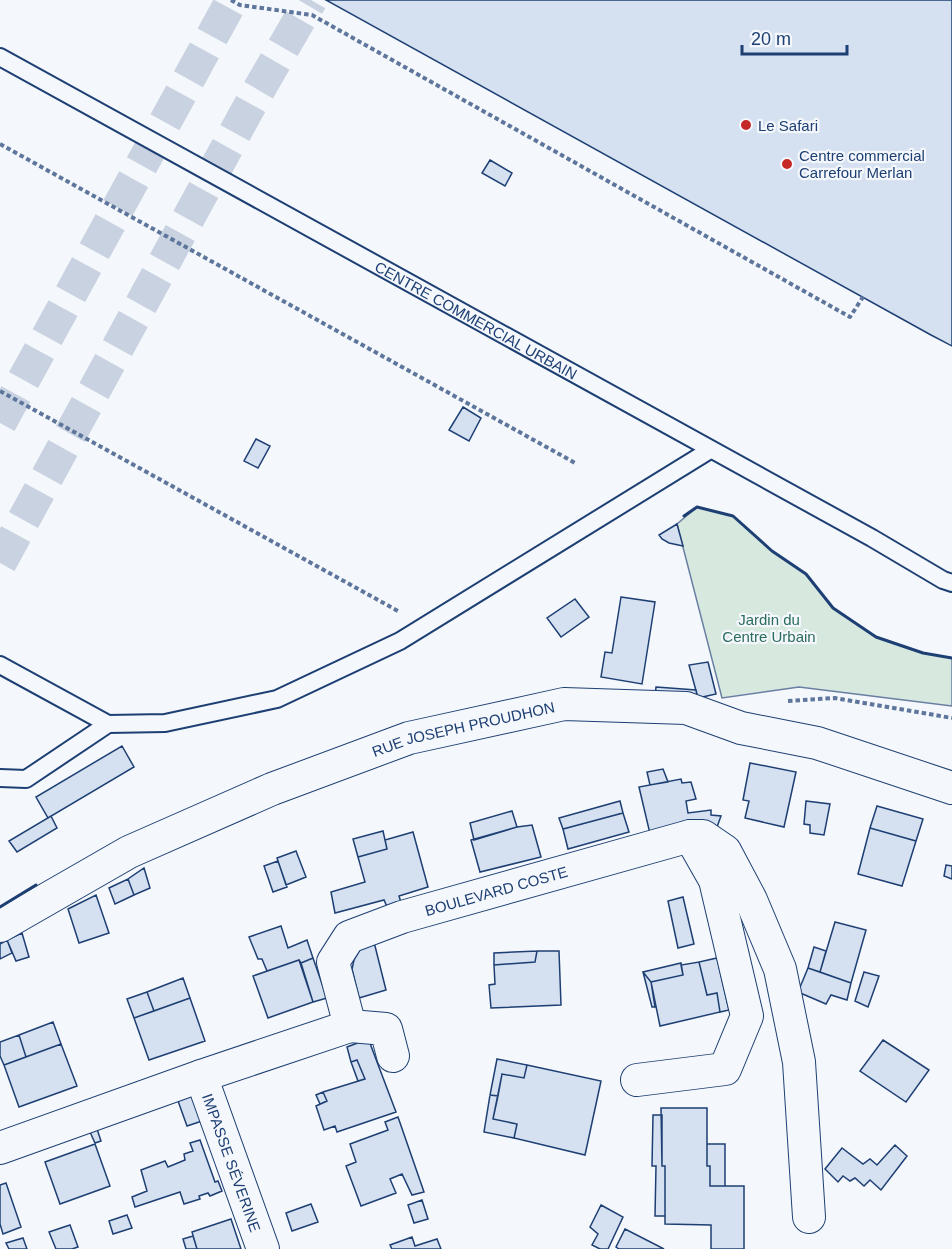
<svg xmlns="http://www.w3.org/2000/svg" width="952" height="1249" viewBox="0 0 952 1249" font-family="Arial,sans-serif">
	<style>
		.green { fill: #d7e8df; stroke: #687fa3; stroke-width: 1.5 }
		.building { fill: #d5e0f0; stroke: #1d3f73; stroke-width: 1.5 }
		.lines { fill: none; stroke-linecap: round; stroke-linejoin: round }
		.motorway-tunnel { stroke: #c9d2e0; stroke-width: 33; stroke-dasharray: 33 16; stroke-linecap: butt }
		.service-casing { stroke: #1d3f73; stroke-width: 20 }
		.minor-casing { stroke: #1d3f73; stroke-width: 34 }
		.path { stroke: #5e769c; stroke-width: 4; stroke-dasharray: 4.5 3; stroke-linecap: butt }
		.service { stroke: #f4f7fb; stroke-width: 16 }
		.minor { stroke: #f4f7fb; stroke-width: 32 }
		.wall { stroke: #1d3f73; stroke-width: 3 }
		.poi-dot { fill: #c62828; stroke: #f4f7fb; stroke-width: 2 }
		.labels { text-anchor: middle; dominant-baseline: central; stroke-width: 4.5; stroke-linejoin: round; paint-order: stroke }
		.poi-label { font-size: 15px; fill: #1d3f73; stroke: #f4f7fb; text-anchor: start }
		.street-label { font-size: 15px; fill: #1d3f73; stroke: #f4f7fb }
		.park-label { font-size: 15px; fill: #2c6c60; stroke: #f4f7fb }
	</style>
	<rect width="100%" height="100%" fill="#f4f7fb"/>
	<path class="green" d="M697 507 733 516 772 551 806 574 833 608 876 637 923 653 952 658V706L799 687 722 698 677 524Z"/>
	<path class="building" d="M326 0H952V346L931 335Z
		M490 160 512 173 505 186 482 173Z
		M463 407 481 418 469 441 449 430Z
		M256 439 270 446 258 468 244 461Z
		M677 524 683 546 669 543 662 539 659 535Z
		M621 597 655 602 642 684 601 677 605 652 612 653Z
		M575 599 589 617 561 637 547 618Z
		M708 662 716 694 698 698 689 665Z
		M656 687 696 690 698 698H655Z
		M122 746 134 767 48 818 36 797Z
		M750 763 796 772 784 827 745 818 749 801 743 800Z
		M663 769 668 782 650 785 647 772Z
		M681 779 682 783 691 782 696 799 686 801 688 813 711 810V815L721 816 717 827 651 838 639 787Z
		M620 801 623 813 563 829 559 818Z
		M806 801 830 804 824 835 810 833V825L804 824Z
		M877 806 923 819 916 841 870 828Z
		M512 811 517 827 474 840 470 823Z
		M623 813 629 832 568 849 563 829Z
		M51 816 57 828 17 852 9 841Z
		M532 825 541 857 480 872 471 840 517 827Z
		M870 828 916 841 902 886 858 874Z
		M383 831 387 849 358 857 353 839Z
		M413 832 428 887 399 896 402 906 388 909 384 900 335 913 331 892 365 882 358 857 387 849 385 840Z
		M296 851 306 877 286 885 277 858Z
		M278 861 287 887 273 892 264 866Z
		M946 865 952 866V879L944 876Z
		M144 868 150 888 134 895 128 879Z
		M128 879 134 895 115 904 109 888Z
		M96 895 109 933 79 943 68 909Z
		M683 897 694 944 678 948 668 901Z
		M835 922 866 930 851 983 820 972Z
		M281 926 288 948 307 940 313 958 301 963 299 960 267 971 262 959H258L249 937Z
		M22 933 29 957 16 961 7 940Z
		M7 940 12 953 0 959V944Z
		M374 942 386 990 359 998 352 969 354 960 362 946Z
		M814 947 826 951 820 972 808 968Z
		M537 951H559L561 1005 491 1008 489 985 495 984 494 965 535 962Z
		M537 951 535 962 494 965V953Z
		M313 958 327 998 313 1002 301 963Z
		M717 958 729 1010 720 1012 717 993 707 995 699 962Z
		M299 960 313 1002 268 1018 253 976Z
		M699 962 707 995 717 993 720 1012 660 1026 651 982 683 975 681 965Z
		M681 963 683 975 651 982 643 972Z
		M808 968 851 983 847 1000 831 995 826 1004 798 992Z
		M643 972 651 982 655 1007H652Z
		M864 972 879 976 868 1007 855 1001Z
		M183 978 190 998 154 1011 147 992Z
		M147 992 154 1011 134 1018 127 999Z
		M190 998 205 1041 149 1060 134 1018Z
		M53 1022 61 1044 26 1057 19 1035Z
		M369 1034 371 1046 396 1112 337 1132 335 1126 324 1130 316 1106 327 1101 323 1092 365 1079 357 1060 351 1062 347 1047 360 1042Z
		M19 1035 26 1057 4 1065 0 1056V1042Z
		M883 1040 929 1070 906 1102 860 1071Z
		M61 1044 77 1086 19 1107 4 1065Z
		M497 1059 527 1065 524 1078 502 1074 498 1096 490 1095Z
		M357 1060 365 1079 358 1081 351 1062Z
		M527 1065 601 1081 585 1155 514 1138 517 1124 493 1119 502 1074 524 1078Z
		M323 1092 327 1101 320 1104 316 1095Z
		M195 1094 205 1120 187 1126 178 1101Z
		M490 1095 498 1096 493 1119 517 1124 514 1138 484 1132Z
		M661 1108H707V1166H710V1186H744V1249H711V1225L665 1224V1166H662Z
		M653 1115H662V1166H665V1216H655L656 1166H652Z
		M398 1117 424 1192 412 1195 402 1174 390 1179 396 1193 361 1206 346 1166 356 1162 350 1144 388 1130 385 1122Z
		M97 1129 101 1141 95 1143 90 1132Z
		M200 1140 215 1182 218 1181 222 1191 210 1196 208 1193 199 1196 200 1199 184 1204 180 1192 135 1207 132 1197 147 1191 141 1170 165 1161 168 1167 185 1160 184 1154 193 1151 190 1143Z
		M95 1144 110 1186 60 1204 45 1162Z
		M707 1144H725V1186H710V1166H707Z
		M895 1145 907 1156 881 1190 870 1180 864 1186 855 1178 850 1181 843 1176 838 1182 825 1169 842 1148 863 1164 870 1159 877 1165Z
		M6 1183 21 1227 3 1234 0 1224V1185Z
		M422 1200 428 1219 414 1223 408 1205Z
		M311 1204 318 1222 292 1231 286 1213Z
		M601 1205 623 1217 608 1249H600L592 1245 598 1234 590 1227Z
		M127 1215 132 1228 113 1234 109 1221Z
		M231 1219 241 1249H197L192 1232Z
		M70 1225 78 1247 72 1249H56L49 1232Z
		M625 1229 664 1249H619L616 1247Z
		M193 1236 197 1249H186L183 1239Z
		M412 1237 415 1246 437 1239 441 1249H392L390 1245Z
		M23 1238 27 1249H9L6 1243Z"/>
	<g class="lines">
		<path class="motorway-tunnel" d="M0 423 232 0
			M0 563 254 98 311 0"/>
		<g class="service-casing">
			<g id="service">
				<path id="s1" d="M0 57 872 538 943 580 952 583"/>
				<path d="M0 665 108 724"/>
				<path d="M0 778 26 779 108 724 165 723 277 699 400 641 710 450"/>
			</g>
		</g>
		<g class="minor-casing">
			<g id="minor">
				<path id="s2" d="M0 926 129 852 272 789 409 738 564 704 686 708 741 728 817 743 952 788"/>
				<path d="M350 1026 386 1029 393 1056"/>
				<path id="s3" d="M201 1076 263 1249"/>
				<path d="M637 1080 725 1069 747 1016 715 880 690 836"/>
				<path id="s4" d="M0 1148 201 1076 350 1026 333 962 349 937 402 917 690 836H703L725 851 751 900 780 969 799 1062 809 1217"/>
			</g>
		</g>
		<path class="path" d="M231 0 240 5 312 15 850 317 863 297
			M0 144 577 464
			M0 391 398 611
			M788 701 835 698 952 718"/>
		<use href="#service" class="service"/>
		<use href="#minor" class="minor"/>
		<path class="wall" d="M684 516 697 507 733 516 772 551 806 574 833 608 876 637 923 653 952 658
			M0 907 36 885"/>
	</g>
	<g class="poi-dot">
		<circle cx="746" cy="125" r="6"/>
		<circle cx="787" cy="164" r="6"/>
	</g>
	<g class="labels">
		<g class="poi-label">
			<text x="758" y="125">Le Safari</text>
			<text x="799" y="155">Centre commercial<tspan x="799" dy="17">Carrefour Merlan</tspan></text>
		</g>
		<g class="street-label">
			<text stroke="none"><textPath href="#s1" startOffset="544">CENTRE COMMERCIAL URBAIN</textPath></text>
			<text stroke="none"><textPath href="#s2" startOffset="506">RUE JOSEPH PROUDHON</textPath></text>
			<text stroke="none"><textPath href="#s4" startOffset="621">BOULEVARD COSTE</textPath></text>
			<text stroke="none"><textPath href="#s3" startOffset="92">IMPASSE SÉVERINE</textPath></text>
		</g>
		<g class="park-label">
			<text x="769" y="619">Jardin du<tspan x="769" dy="17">Centre Urbain</tspan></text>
		</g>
	</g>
	<path d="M742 45v9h105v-9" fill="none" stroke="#1d3f73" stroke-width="3"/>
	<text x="751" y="45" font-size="18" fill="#1d3f73" stroke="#f4f7fb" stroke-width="4.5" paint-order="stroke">20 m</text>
</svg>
